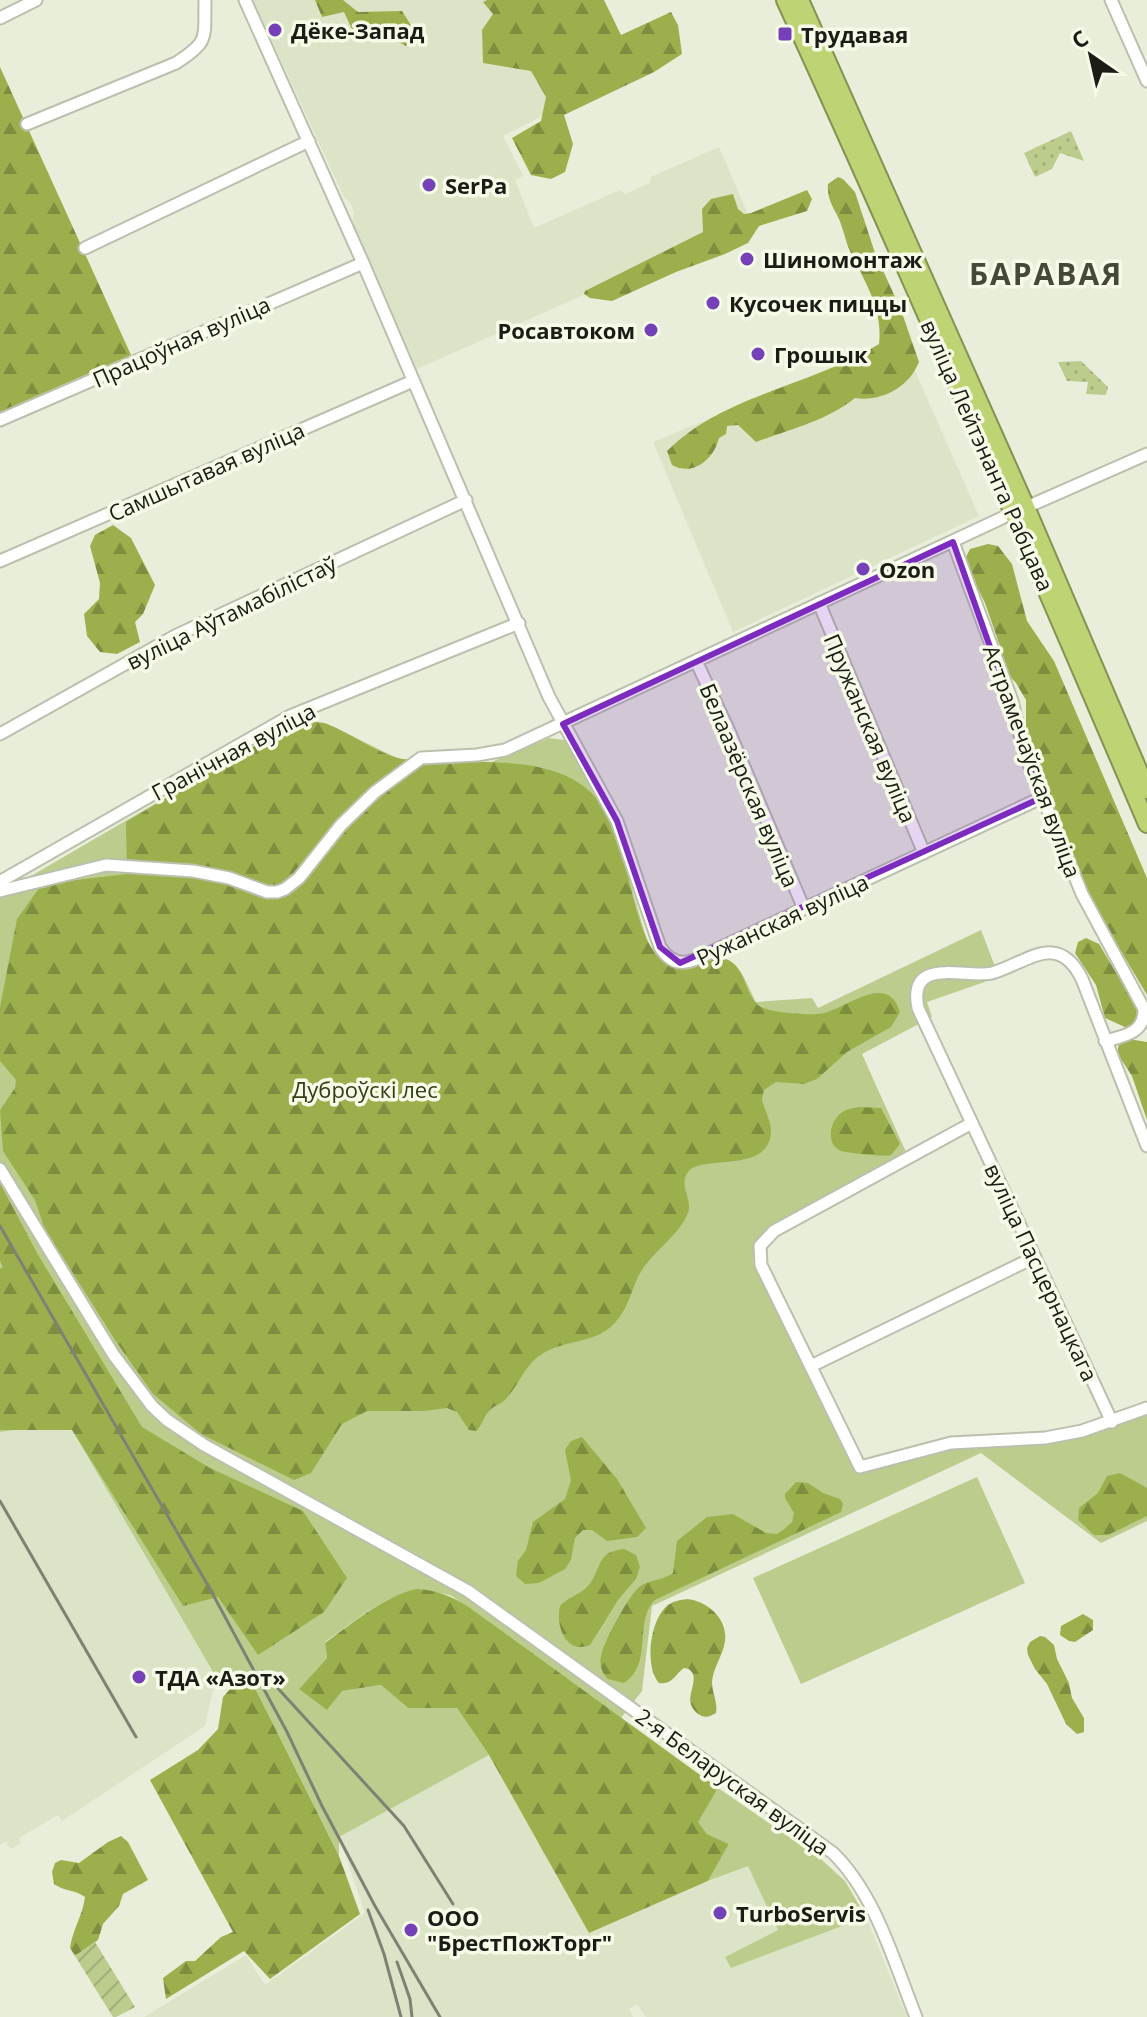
<svg xmlns="http://www.w3.org/2000/svg" width="1147" height="2017" viewBox="0 0 1147 2017" font-family="'Open Sans',sans-serif">
	<style>
		.built { fill: #dce4c8 }
		.grass { fill: #bbcc8d }
		.forest { fill: url(#forest-firs) }
		.park { fill: url(#park-dots) }
		.garden { fill: url(#garden-furrows) }
		.lines { fill: none; stroke-linecap: round; stroke-linejoin: round }
		.minor-casing { stroke: #bac0ac; stroke-width: 15 }
		.highway-casing { stroke: #849353; stroke-width: 20 }
		.minor { stroke: #fff; stroke-width: 11 }
		.highway { stroke: #bdd374; stroke-width: 16 }
		.rail { stroke: #7e8274; stroke-width: 3 }
		.marked { fill: #7b2cbf; fill-opacity: 0.2; stroke: #7b2cbf; stroke-width: 6; stroke-linejoin: round }
		.poi-dot { fill: #7541b8; stroke: #f5fbe7; stroke-width: 3 }
		.labels { text-anchor: middle; dominant-baseline: central; stroke-width: 7; stroke-linejoin: round; paint-order: stroke }
		.poi-label { font-size: 22px; font-weight: bold; fill: #1a1c15; stroke: #f5fbe7; text-anchor: start }
		.street-label { font-size: 22px; fill: #1a1c15; stroke: #f5fbe7 }
		.park-label { font-size: 22px; fill: #343d13; stroke: #f5fbe7 }
		.district-label { font-size: 30px; font-weight: bold; letter-spacing: 2px; fill: #454938; stroke: #f5fbe7 }
	</style>
	<defs>
		<pattern id="forest-firs" width="22" height="20" patternUnits="userSpaceOnUse" patternTransform="scale(2)"><rect width="22" height="20" fill="#9bb04d"/><path d="M5 1l3.5 6h-7zM16 11l3.5 6h-7z" fill="#7e8e3f"/></pattern>
		<pattern id="park-dots" width="8" height="8" patternUnits="userSpaceOnUse" patternTransform="scale(2)"><rect width="8" height="8" fill="#bbcc8d"/><path d="M2 2h.1M6 6h.1" fill="none" stroke="#a0af79" stroke-width="1.8" stroke-linecap="round"/></pattern>
		<pattern id="garden-furrows" width="10" height="10" patternUnits="userSpaceOnUse" patternTransform="scale(2)"><rect width="10" height="10" fill="#bbcc8d"/><path d="M-1 1l2-2M0 10L10 0M9 11l2-2" fill="none" stroke="#a0af79"/></pattern>
	</defs>
	<rect width="100%" height="100%" fill="#e8eeda"/>
	<path class="built" d="M601 0 631 71 503 136 523 176 515 180 534 228 620 190 625 194 650 183 651 177 719 147 747 212 577 298 417 369 352 225 354 212 350 202 344 197 253 0Z
		M901 339 979 516 733 632 653 442Z
		M68 1423 216 1677 205 1726 62 1821 58 1815 19 1838 21 1843 11 1849 6 1841 0 1845V1432Z
		M489 1755 589 1932 748 1865 779 1930 725 1957 731 1967 866 1917 907 2017H646L637 2004 629 2009 633 2017H144L246 1955 265 1985 365 1913 339 1837Z"/>
	<path class="grass" d="M297 721 325 723 399 759 489 763 549 738 564 740C606 775 631 890 648 943 682 994 707 942 733 963 744 972 749 990 756 1002L812 998 818 1008 981 930 999 977 927 1002 932 1017 862 1054 906 1152 767 1229 753 1248 754 1265 859 1471H871L956 1449 1043 1445 1101 1432 1147 1414V1521L1101 1543 981 1453 652 1606 642 1691 621 1718 452 1596C399 1578 366 1614 325 1642L327 1658 299 1689 342 1691 381 1685 408 1708H457L489 1755 339 1837V1856L254 1686 216 1677 68 1423 0 1432V894Z
		M977 1477 1025 1583 801 1684 753 1578Z
		M718 1788 821 1859 845 1881 866 1917 731 1968 725 1957 778 1930 748 1866 708 1881 729 1844 707 1834 697 1822Z"/>
	<path class="forest" d="M315 0H343L358 12 402 11 416 33 406 46 388 36 356 38 344 12 322 17Z
		M487 0H604L621 35 671 12 678 25 682 54 654 72 564 115 573 144 565 172 551 179 531 175 512 138 541 121 546 97 531 71 483 63 482 30 493 14 483 2Z
		M0 67 131 355 0 412Z
		M838 177 843 179 855 192 875 253 901 310 919 362C909 387 882 402 855 398 826 421 791 429 756 442L738 425 727 426 726 434 719 438C714 459 693 477 672 465L667 451C724 394 812 386 879 344 883 310 866 284 852 255 846 244 844 231 839 219 833 206 827 200 828 184Z
		M807 190 812 199 807 211 759 226 748 243 725 254 676 272 612 301 590 298 584 294 585 291 703 232 702 209 711 199 733 194 738 209 744 214 751 213Z
		M113 525 131 538 155 585 143 614 135 622 140 642 117 654 100 652 87 636 84 614 99 599 100 583 90 546 95 535Z
		M988 544 998 546 1012 564 1027 621 1054 661 1147 878V995L1093 904 1029 744 1026 731V700L1016 683 1003 669 1001 649 985 603 966 565V557L970 549Z
		M297 721C307 722 318 721 327 724 351 733 373 751 398 758 409 761 423 760 434 761 494 764 575 752 609 816 629 851 633 940 664 962 684 977 708 951 728 960 745 968 745 993 758 1005 765 1012 805 1015 817 1014 841 1014 887 968 900 1012L891 1027 847 1052 817 1079 804 1084 776 1082 764 1090 762 1099C764 1109 770 1119 771 1129 772 1176 701 1153 688 1172 678 1185 693 1199 688 1213 679 1235 655 1250 642 1270 632 1285 630 1305 618 1319 599 1345 567 1338 542 1354 524 1365 519 1386 504 1401 499 1405 493 1406 489 1411 483 1417 483 1425 476 1431L469 1430 457 1412 447 1408 424 1411H367L342 1424 311 1473 294 1480 201 1434 153 1394 115 1340 44 1227 35 1200 3 1151 0 1110 15 1088 16 1080 0 1061V1007L17 919 42 884 127 874 126 822Z
		M1086 938 1099 944 1133 1001 1139 1013 1136 1025 1127 1028 1105 1018 1096 985 1075 953 1078 942Z
		M1128 1039 1147 1042V1120L1132 1076 1117 1053 1119 1044Z
		M859 1107 881 1108 900 1144 891 1155C884 1157 848 1153 841 1151 825 1144 830 1121 841 1113 846 1109 853 1108 859 1107Z
		M0 1183 37 1253 142 1427 210 1468 303 1511 347 1578 324 1612 258 1655 218 1597 183 1606 72 1430H0V1269L3 1267 0 1261Z
		M582 1437 617 1479 646 1528 637 1537 607 1541 592 1530H583L575 1538 571 1560 565 1569 539 1583 525 1584 516 1576 518 1561 526 1550 533 1522 565 1499 571 1480 565 1450 571 1441Z
		M1120 1473 1147 1488V1516L1108 1535H1094L1078 1520 1079 1508 1098 1493 1107 1476Z
		M796 1482 808 1483 823 1493 840 1499 843 1504 841 1512 655 1600C633 1622 654 1664 624 1683L608 1679C602 1673 599 1665 601 1656 604 1641 627 1599 638 1588 648 1579 662 1581 673 1573L677 1541 707 1517 733 1514 766 1533 777 1534 783 1530 792 1522 794 1513 785 1498V1494Z
		M624 1549 636 1555 640 1567 636 1579 618 1600 590 1645C566 1655 555 1625 560 1606 567 1598 578 1595 586 1588 603 1572 593 1552 624 1549Z
		M416 1589C437 1590 452 1596 470 1608L718 1788 698 1822 707 1834 729 1844 708 1881 589 1933 489 1755 457 1708H408L381 1685 342 1691 327 1710 299 1689 327 1658 325 1643C353 1623 381 1598 416 1589Z
		M687 1599C709 1601 731 1622 724 1646 721 1658 713 1669 712 1682 712 1693 718 1702 716 1713 709 1717 704 1719 697 1713 682 1700 697 1687 693 1674 692 1672 690 1670 689 1669L684 1668C674 1675 673 1685 659 1683 644 1666 650 1619 668 1605 674 1601 680 1600 687 1599Z
		M1083 1614 1093 1620V1630L1075 1642 1069 1641 1060 1635 1061 1626Z
		M1040 1636 1045 1637 1054 1645 1057 1659 1069 1683 1072 1698 1084 1718V1732L1077 1734 1066 1724 1047 1684 1035 1669 1028 1655 1027 1648 1030 1642Z
		M238 1680 254 1686 339 1856 360 1914 270 1979 244 1951 166 1999 163 1978 186 1961H195L221 1937 233 1932 150 1780 198 1750 218 1729 223 1697Z
		M121 1836 128 1842 148 1880 123 1894 119 1906 103 1924 98 1940 75 1956 70 1948C73 1928 83 1915 85 1897 74 1889 65 1892 54 1884L52 1872 55 1863 61 1860 79 1863 108 1842Z"/>
	<path class="park" d="M1071 131 1084 161 1060 153 1052 169 1035 177 1024 153Z
		M1081 361 1108 387 1106 395 1086 394 1088 382 1067 381 1058 362Z"/>
	<path class="garden" d="M95 1942 135 2007 116 2017H113L75 1956Z"/>
	<g class="lines">
		<g class="minor-casing">
			<path id="minor" d="M245 0 363 263 549 697 617 821 660 947C668 960 679 966 694 960L1043 797
				M1111 0 1147 81
				M0 18 36 0
				M27 124 176 63C210 41 204 39 205 0
				M85 248 309 141
				M0 420 363 263
				M953 542 1012 701 1024 752 1082 894 1144 1009C1145 1033 1124 1036 1105 1041
				M0 561 413 381
				M819 603 924 853
				M696 661 728 729 804 909
				M0 734 175 636 466 500
				M1 881 290 716 519 623
				M0 891 106 865 193 871 229 878 267 892H277L285 889 299 878 341 825 375 792 421 758 477 755 505 750 1002 518 1147 454
				M972 1123 774 1231 760 1246 761 1265 860 1467 951 1443 1045 1438 1082 1431 1147 1408
				M0 1169 113 1354 152 1406 167 1420 204 1445 468 1591 833 1853C876 1895 894 1962 916 2017
				M811 1366 1035 1257
				M1112 1422 918 1008C907 955 966 979 992 973 1027 963 1058 930 1082 979L1147 1146"/>
		</g>
		<g class="highway-casing">
			<path id="highway" d="M785 0C910 273 1029 548 1147 824
				M800 0 1026 507 1147 790"/>
		</g>
		<use href="#minor" class="minor"/>
		<use href="#highway" class="highway"/>
		<path class="rail" d="M0 1226 210 1589 287 1732 322 1806 375 1906 440 2017
			M0 1501 136 1737
			M262 1671 404 1826 453 1904
			M368 1910 384 1954 401 2017
			M397 1962 410 1999 412 2017"/>
	</g>
	<path class="marked" d="M953 542 1043 797 680 963 660 947 617 821 563 724Z"/>
	<g class="poi-dot">
		<circle cx="275" cy="30" r="8"/>
		<rect x="777" y="26" width="16" height="16" rx="4"/>
		<circle cx="429" cy="185" r="8"/>
		<circle cx="747" cy="259" r="8"/>
		<circle cx="713" cy="303" r="8"/>
		<circle cx="651" cy="330" r="8"/>
		<circle cx="758" cy="354" r="8"/>
		<circle cx="863" cy="569" r="8"/>
		<circle cx="139" cy="1677" r="8"/>
		<circle cx="720" cy="1913" r="8"/>
		<circle cx="411" cy="1930" r="8"/>
	</g>
	<g class="labels">
		<g class="poi-label">
			<text x="291" y="30">Дёке-Запад</text>
			<text x="801" y="34">Трудавая</text>
			<text x="445" y="185">SerPa</text>
			<text x="763" y="259">Шиномонтаж</text>
			<text x="729" y="303">Кусочек пиццы</text>
			<text x="635" y="330" text-anchor="end">Росавтоком</text>
			<text x="774" y="354">Грошык</text>
			<text x="879" y="569">Ozon</text>
			<text x="155" y="1677">ТДА «Азот»</text>
			<text x="736" y="1913">TurboServis</text>
			<text x="427" y="1917">ООО<tspan x="427" dy="25">"БрестПожТорг"</tspan></text>
		</g>
		<g class="street-label">
			<text transform="translate(181 341) rotate(-24)">Працоўная вуліца</text>
			<text transform="translate(988 455) rotate(66)">вуліца Лейтэнанта Рабцава</text>
			<text transform="translate(206 471) rotate(-24)">Самшытавая вуліца</text>
			<text transform="translate(231 612) rotate(-26)">вуліца Аўтамабілістаў</text>
			<text transform="translate(871 728) rotate(67)">Пружанская вуліца</text>
			<text transform="translate(233 751) rotate(-28)">Гранічная вуліца</text>
			<text transform="translate(1033 761) rotate(70)">Астрамечаўская вуліца</text>
			<text transform="translate(750 785) rotate(67)">Белаазёрская вуліца</text>
			<text transform="translate(782 919) rotate(-25)">Ружанская вуліца</text>
			<text transform="translate(1042 1272) rotate(65)">вуліца Пасцернацкага</text>
			<text transform="translate(733 1781) rotate(36)">2-я Беларуская вуліца</text>
		</g>
		<g class="park-label">
			<text x="365" y="1089">Дуброўскі лес</text>
		</g>
		<g class="district-label">
			<text x="1046" y="273">БАРАВАЯ</text>
		</g>
	</g>
	<g transform="translate(1091 56) rotate(326)" stroke="#f5fbe7" stroke-width="6" paint-order="stroke">
	<path d="M0-6L14 30L0 20L-14 30Z" fill="#1a1c15"/>
	<text y="-12" font-size="22" font-weight="bold" text-anchor="middle" fill="#1a1c15">С</text>
	</g>
</svg>
